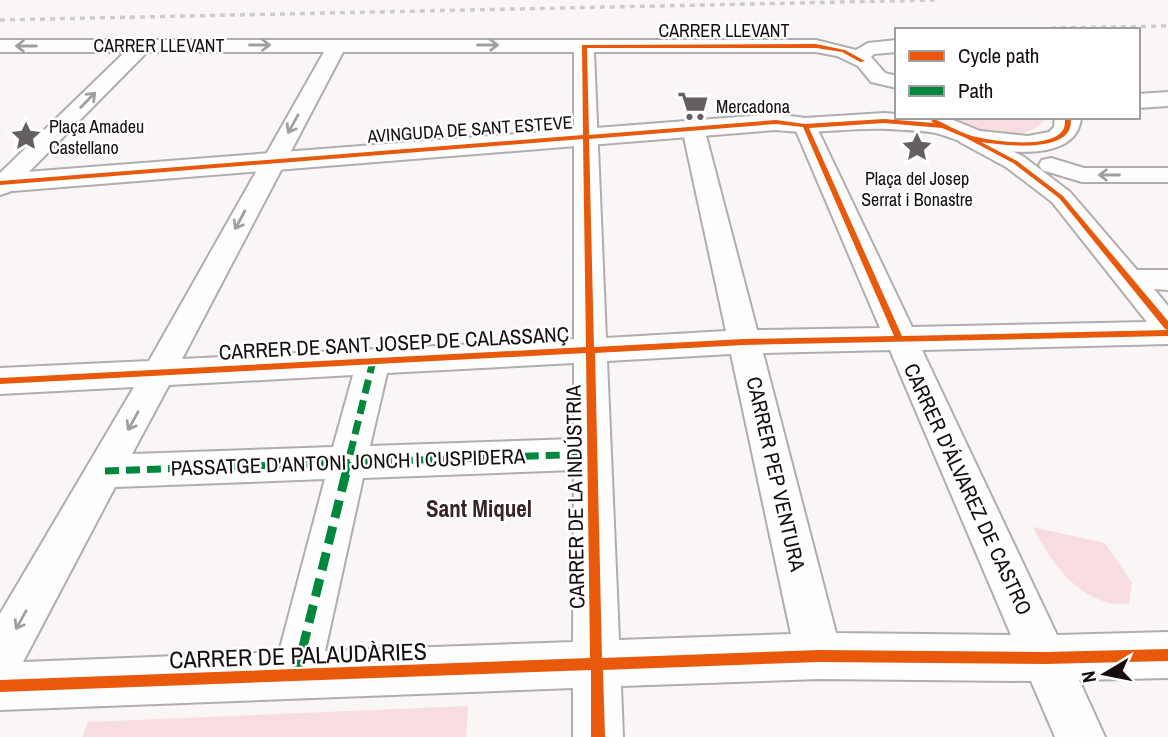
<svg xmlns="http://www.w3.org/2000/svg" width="1168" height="737" viewBox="0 0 1168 737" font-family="'Archivo Narrow',sans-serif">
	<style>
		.green { fill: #f7dddf }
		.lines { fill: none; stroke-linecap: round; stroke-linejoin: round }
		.street-casing { stroke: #b2acac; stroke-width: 4 }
		.secondary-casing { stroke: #b2acac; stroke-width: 4 }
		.street { fill: #fefefe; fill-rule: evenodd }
		.secondary { fill: #fefefe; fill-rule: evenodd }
		.rail { stroke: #cdcccc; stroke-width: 3.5; stroke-dasharray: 5 5; stroke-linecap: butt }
		.quiet-far1 { stroke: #00873e; stroke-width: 7; stroke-dasharray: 14 7; stroke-linecap: butt }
		.quiet { stroke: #00873e; stroke-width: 9; stroke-dasharray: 18 9; stroke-linecap: butt }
		.cycleway-casing { stroke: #fff; stroke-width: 4 }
		.cycleway { fill: #e8590c; fill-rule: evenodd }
		.oneway { stroke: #a19e9e }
		.labels { text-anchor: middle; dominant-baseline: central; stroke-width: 5; stroke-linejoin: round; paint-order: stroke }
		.far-street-label { font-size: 18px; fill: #160d0e; stroke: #fff }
		.far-poi-label { font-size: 18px; fill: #160d0e; stroke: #fff; text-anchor: start }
		.street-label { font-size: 21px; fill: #160d0e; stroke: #fff }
		.neighbourhood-label { font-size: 23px; font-weight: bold; fill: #392325; stroke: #fff }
		.near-street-label { font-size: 24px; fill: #160d0e; stroke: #fff }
	</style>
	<rect width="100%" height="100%" fill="#faf6f6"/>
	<path class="green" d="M947 117H1044V121C1022 145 972 133 947 117Z
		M1033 527 1105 543 1132 583 1129 604C1083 608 1051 564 1033 527Z
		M468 706 466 737H82L88 722Z"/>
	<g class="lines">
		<g class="street-casing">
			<path id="street" d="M0 40H816L856 50 868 43 897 40V52L874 54 871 57 885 73 897 76V88L871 82 858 66 837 56 816 52H594L606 338 726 331 682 128 685 123H701L704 128 757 330 880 328 794 126 797 121H813L816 126 912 327 1147 322 1052 202 1006 167 960 142 956 137 960 132H976L1024 157 1070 192 1137 270H1168V290L1154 289 1168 306V344L922 350 1057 635 1168 632V678L1079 680 1105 737H1055L1031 681 819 679 621 686 623 737H573V688L0 710V614L134 387 0 394V368L149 361 324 52H147L9 192 0 195V173L125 52H0ZM343 52H574V339L182 359ZM890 350 1011 635 836 633 763 353ZM731 354 791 634 619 640 607 361ZM574 363V439L370 446 387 373ZM353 375 333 447 132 454 169 385ZM574 470 573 642 325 651 363 478ZM325 479 279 652 23 662 115 487Z
				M1051 158 1084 168H1168V182H1082L1042 170 1039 165 1042 160Z"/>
		</g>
		<g class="secondary-casing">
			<path id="secondary" d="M1168 92V106L1138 108V94Z
				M884 113 897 114V117H946L980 131 1028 136 1049 132 1054 127 1055 117H1081C1078 163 1003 153 972 145 960 142 948 136 936 133 921 130 904 130 888 129 850 127 816 135 776 130L0 192V174L776 114 805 118Z"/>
		</g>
		<use href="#street" class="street"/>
		<use href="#secondary" class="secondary"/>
		<path class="rail" d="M0 20 937 0
			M1051 28 1168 26"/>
		<path class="quiet-far1" d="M105 471 592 454
			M345 475 373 361"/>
		<path class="quiet" d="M296 675 346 473"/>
		<g class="cycleway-casing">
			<path id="cycleway" d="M816 44 845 50 865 61 860 62 842 52 816 48H587L589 135 776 120 805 124 884 119 934 123 931 121 934 119C946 124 957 131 969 135 988 141 1054 151 1064 128 1065 125 1065 121 1065 117H1071C1071 121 1071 125 1070 128 1061 153 1001 145 981 142L1017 161 1063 196 1168 321V330L1165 329 1059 198 1013 163 966 138 942 128 884 123 809 128 902 336 1168 330V336L744 345 595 353 602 658 819 650 1045 652 1168 649V661L1045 664 819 662 603 670 605 737H591V670L0 692V680L590 658 586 353 0 384V378L586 347 583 139 0 185V181L583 135 582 45ZM776 124 803 127 894 336 744 339 594 347 589 139Z"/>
		</g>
		<use href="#cycleway" class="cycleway"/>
	</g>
	<defs><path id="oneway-shaft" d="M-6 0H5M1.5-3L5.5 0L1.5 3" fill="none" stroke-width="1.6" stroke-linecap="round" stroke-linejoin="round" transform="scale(1.75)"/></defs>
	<g class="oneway">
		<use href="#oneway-shaft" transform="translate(260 45)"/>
		<use href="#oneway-shaft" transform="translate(488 45)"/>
		<use href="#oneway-shaft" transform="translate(26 46) rotate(180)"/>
		<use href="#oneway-shaft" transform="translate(88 100) rotate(-45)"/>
		<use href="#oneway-shaft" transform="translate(293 124) rotate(119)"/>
		<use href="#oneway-shaft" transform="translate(1109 175) rotate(-180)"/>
		<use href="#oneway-shaft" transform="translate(240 220) rotate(118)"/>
		<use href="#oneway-shaft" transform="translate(133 421) rotate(119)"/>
		<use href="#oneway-shaft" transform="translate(21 620) rotate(119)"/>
	</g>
	<defs>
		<g id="supermarket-bare" transform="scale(2.415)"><path d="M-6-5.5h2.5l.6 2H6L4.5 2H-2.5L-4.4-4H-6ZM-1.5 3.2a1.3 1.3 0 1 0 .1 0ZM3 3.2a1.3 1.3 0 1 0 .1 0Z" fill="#665f5f" stroke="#fff" stroke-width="2.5" paint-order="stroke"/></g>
		<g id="sight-bare" transform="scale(2.415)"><path d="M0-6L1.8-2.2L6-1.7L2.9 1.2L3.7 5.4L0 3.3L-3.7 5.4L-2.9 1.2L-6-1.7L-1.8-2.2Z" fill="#665f5f" stroke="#fff" stroke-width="2.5" paint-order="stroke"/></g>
	</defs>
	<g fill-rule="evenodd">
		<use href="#supermarket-bare" x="693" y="106"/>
		<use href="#sight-bare" x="26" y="136"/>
		<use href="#sight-bare" x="917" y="147"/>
	</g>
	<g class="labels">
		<g class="far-street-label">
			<text x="724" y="30">CARRER LLEVANT</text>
			<text x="159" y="45">CARRER LLEVANT</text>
			<text transform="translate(470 129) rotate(-4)">AVINGUDA DE SANT ESTEVE</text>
		</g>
		<g class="far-poi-label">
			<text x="716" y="106">Mercadona</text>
			<text x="49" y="126">Plaça Amadeu<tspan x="49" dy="21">Castellano</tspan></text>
			<text x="917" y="178" text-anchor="middle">Plaça del Josep<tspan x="917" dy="21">Serrat i Bonastre</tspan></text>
		</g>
		<g class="street-label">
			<text transform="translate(394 343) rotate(-3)">CARRER DE SANT JOSEP DE CALASSANÇ</text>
			<text transform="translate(348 462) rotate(-2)">PASSATGE D'ANTONI JONCH I CUSPIDERA</text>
			<text transform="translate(776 474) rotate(77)">CARRER PEP VENTURA</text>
			<text transform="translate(968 489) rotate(65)">CARRER D'ÁLVAREZ DE CASTRO</text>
			<text transform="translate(575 497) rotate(-91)">CARRER DE LA INDÚSTRIA</text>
		</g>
		<g class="neighbourhood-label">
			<text x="479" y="508">Sant Miquel</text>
		</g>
		<g class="near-street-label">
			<text transform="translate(298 655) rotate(-2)">CARRER DE PALAUDÀRIES</text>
		</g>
	</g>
	<rect x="895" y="28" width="245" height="91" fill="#ffffff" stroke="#a29e9f" stroke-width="2"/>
	<rect x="909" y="51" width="35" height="10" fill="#e8590c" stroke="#a29e9f" stroke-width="2"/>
	<text x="958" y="63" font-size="21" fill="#160d0e">Cycle path</text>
	<rect x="909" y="86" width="35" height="10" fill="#00873e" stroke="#a29e9f" stroke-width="2"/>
	<text x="958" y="98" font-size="21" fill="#160d0e">Path</text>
	<g transform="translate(1105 674) rotate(260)" stroke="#ffffff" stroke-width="5" paint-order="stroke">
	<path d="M0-5L12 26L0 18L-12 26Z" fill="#160d0e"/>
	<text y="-10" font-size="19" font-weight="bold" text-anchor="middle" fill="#160d0e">N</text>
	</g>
</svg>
